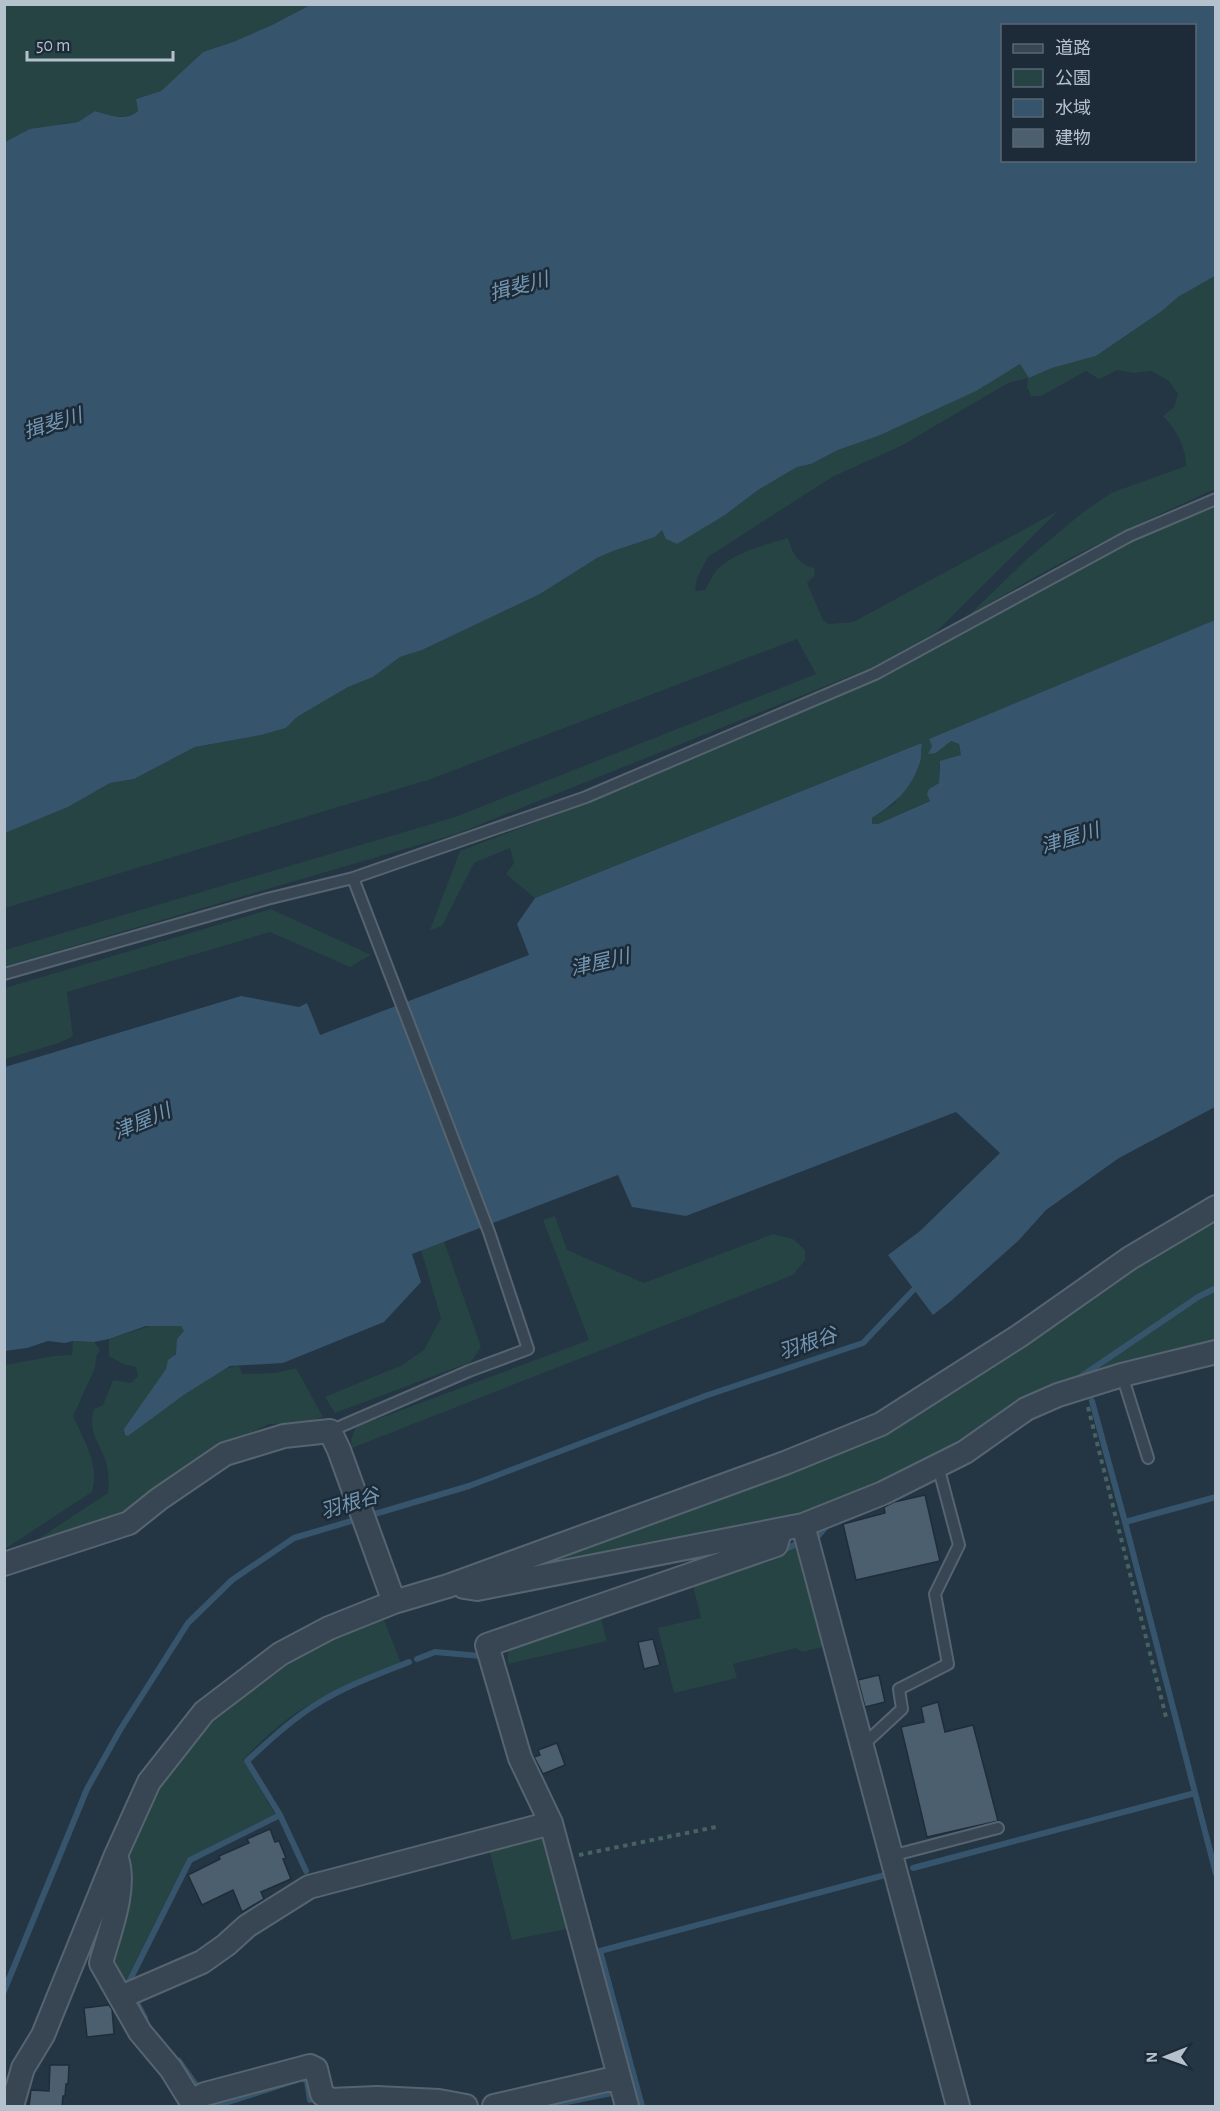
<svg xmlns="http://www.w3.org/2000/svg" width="1220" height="2111" viewBox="0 0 1220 2111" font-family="'Alegreya Sans','Noto Sans JP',sans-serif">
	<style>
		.green { fill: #264444 }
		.water { fill: #36546b; fill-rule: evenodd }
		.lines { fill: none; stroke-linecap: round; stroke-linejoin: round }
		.stream { stroke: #36546b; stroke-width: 6 }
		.building { fill: #4c5f6e; stroke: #1f2d3a; stroke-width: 1.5 }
		.service-casing { stroke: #566470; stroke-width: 14 }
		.minor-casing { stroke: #566470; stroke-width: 26 }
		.path { stroke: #466261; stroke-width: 4; stroke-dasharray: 4.5 4.5; stroke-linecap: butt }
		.service { stroke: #384653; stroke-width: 10 }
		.minor { stroke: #384653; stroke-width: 22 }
		.labels { text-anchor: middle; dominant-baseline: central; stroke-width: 5; stroke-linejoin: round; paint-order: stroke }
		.water-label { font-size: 20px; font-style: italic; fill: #7396b2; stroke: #1d2b38 }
	</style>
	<rect width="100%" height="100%" fill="#243543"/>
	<path class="green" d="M4 5H310L272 25 233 42 203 52 161 91 136 99 138 111C125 121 110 115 95 111L78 122 65 123 5 142Z
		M1215 276V489C1130 527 1045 568 966 618L1028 558 1082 513 1111 493 1186 466C1186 447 1176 429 1163 416L1174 407 1178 394 1168 380 1151 371 1133 373 1117 370 1099 379 1086 371 1041 396H1031L1027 387 1028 378 1008 383 901 446 832 477 708 557 697 578 695 591 705 590C709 583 712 575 718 569 733 553 767 544 788 538 793 554 797 563 814 568L815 575 807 583 823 620 829 624 853 622 1058 511 936 632 873 667 459 833 5 966V950L455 817 816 674 797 639 431 779 5 908V833L68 807 110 783 134 779 195 747 261 735 286 728 297 717 348 687 373 677 400 657 422 650 540 594 597 558 613 551 655 537 662 530 677 543 725 515 758 490 797 467 811 464 838 450 878 436 1021 364 1029 378 1052 368 1096 356 1162 311 1178 297Z
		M1215 505V620L930 739 932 746 929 753H936L951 741 959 744 961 755 939 765V783L929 789 931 800 878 824H872V818L895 803 920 751 919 744 535 898 506 874 514 863 510 848 474 863 442 926 430 930 460 851 587 803 827 701 877 678 937 645 980 625 1007 607 1131 541Z
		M271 909 371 955 350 967 270 932 67 992 73 1036 59 1043 5 1059V988Z
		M555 1216 567 1250 644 1283 773 1234 793 1239 805 1250V1260L793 1275 352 1448 351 1439 356 1427 589 1340 543 1220Z
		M1215 1220V1347L1085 1380 877 1487 800 1518 648 1552 644 1542 595 1559 489 1582 826 1460 886 1431 1133 1266Z
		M444 1241 481 1347 471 1362 335 1413 325 1397 402 1365 424 1350 441 1318 421 1250Z
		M153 1325 181 1326 184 1331 177 1343C180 1355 170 1356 166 1369L128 1436C153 1418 210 1367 239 1366L242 1374 276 1373 296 1368 323 1417 303 1423 269 1424 258 1429 220 1450 122 1516 38 1545V1539L108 1493C109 1482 109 1471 105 1459 97 1439 88 1431 94 1409L103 1405 113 1380 131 1383 138 1376 136 1367 123 1364 109 1356V1339Z
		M73 1341 94 1342 100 1350 96 1357 95 1368 73 1416C84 1441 100 1464 92 1492L5 1549V1365L54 1356 72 1355Z
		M800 1544 831 1645 802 1652 796 1648 733 1664 737 1678 674 1693 658 1628 701 1618 693 1586 785 1554Z
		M601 1619 607 1641 508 1664V1650Z
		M384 1620 401 1663C359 1680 316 1696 280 1725 267 1735 255 1748 243 1760L275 1814 188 1858 126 1981 120 1983 107 1957 127 1883 129 1847 157 1791 181 1755 213 1718 285 1663 335 1637Z
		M547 1833 571 1928 512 1940 488 1845Z"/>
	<path class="water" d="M310 5H1215V276L1178 297 1162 311 1096 356 1052 368 1029 378 1020 364 976 391 878 436 838 450 811 464 797 467 758 490 725 515 677 544 666 539 662 530 655 537 613 551 597 558 540 594 422 650 400 657 373 677 348 687 297 717 286 728 261 735 195 747 134 779 110 783 68 807 5 833V142L30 129 78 122 95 111C110 115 125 122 138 111L136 99 161 91 203 52 233 42 272 25ZM1002 26H1194V160H1002Z
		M1215 620V1107L1119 1158 1046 1210 1019 1240 951 1301 933 1315 888 1255 920 1231 1000 1153 956 1112 686 1216 632 1207 618 1175 412 1254 421 1282 384 1322 283 1363 230 1366 185 1394 128 1436 125 1435 124 1429 166 1369 168 1360 176 1354 177 1339 184 1331 181 1326H146L109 1339 94 1342 73 1341 65 1343 48 1341 27 1348 5 1351V1067L241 996 299 1007 307 1003 320 1035 529 955 517 924 535 898 919 744H922C920 751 922 756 920 762 911 790 895 803 872 818V824H878L930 801 927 794 929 789 939 783 940 761 961 755 959 744 951 741 936 753 928 754 932 746 929 739Z"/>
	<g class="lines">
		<path class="stream" d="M1076 1380 1198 1297 1216 1288
			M1092 1401 1125 1522
			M1216 1497 1125 1522 1216 1874
			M818 1536 829 1523
			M782 1551 800 1542
			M417 1659 435 1652 481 1656
			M280 1815 306 1871
			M913 1868 1195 1793
			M129 1982 190 1860 280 1815 247 1761C270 1740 293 1718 320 1702 348 1685 379 1674 409 1662
			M4 1991 87 1789 120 1730 188 1623 232 1580 294 1538 469 1486 705 1396 863 1343 919 1284
			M138 2005 145 2018
			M179 2061 196 2085
			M208 2103 216 2106 303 2078 307 2082 310 2100
			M547 2106 612 2093
			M642 2106 600 1951 885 1875"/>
	</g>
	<path class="building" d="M925 1495 940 1561 856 1580 843 1524 885 1513 884 1507 894 1502Z
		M653 1639 660 1665 644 1669 638 1642Z
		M879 1675 885 1702 865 1707 858 1680Z
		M938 1702 945 1732 973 1725 998 1821 927 1837 901 1727 924 1722 921 1707Z
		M557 1743 565 1765 543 1774 534 1757 540 1755 538 1750Z
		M270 1829 275 1842 279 1841 286 1858 283 1859 291 1879 261 1892 264 1899 242 1912 233 1890 202 1905 188 1875 220 1859 219 1856 249 1843 247 1839Z
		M109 2005 112 2009 114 2034 87 2037 84 2008Z
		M50 2065H69L68 2084H66L65 2096H63L62 2106H29L31 2090 49 2091Z"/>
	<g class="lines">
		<g class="service-casing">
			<path id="service" d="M4 974 267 899 353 878 586 797 875 674 1129 536 1216 499
				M1122 1375 1148 1458
				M330 1431 469 1371 528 1349 489 1232 353 878
				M862 1746 902 1709 899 1689 948 1664 935 1594 959 1545 938 1466
				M891 1856 998 1828"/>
		</g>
		<g class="minor-casing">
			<path id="minor" d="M803 1525 958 2106
				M4 1564 129 1523 159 1499 225 1454 284 1436 330 1431 339 1450 394 1602
				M464 1587 477 1589 803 1525 883 1493 965 1452 1026 1409 1058 1395 1122 1375 1216 1352
				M117 1859C127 1889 109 1933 101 1963L140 2032 171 2069 194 2106
				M121 1997 202 1962 226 1945 247 1926 309 1887 551 1823
				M191 2101 205 2094 310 2066 316 2069 322 2094 330 2100 377 2098 439 2101 466 2106
				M12 2106 23 2068 43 2035 116 1855 149 1782 204 1712 280 1654 329 1628 394 1602 448 1586 785 1463 881 1424 1019 1336 1130 1258 1216 1207
				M494 2106 619 2077
				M627 2106 551 1823 520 1758 487 1645 776 1545 780 1532"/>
		</g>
		<path class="path" d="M1088 1407 1166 1717
			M579 1855 716 1827"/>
		<use href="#service" class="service"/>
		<use href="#minor" class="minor"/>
	</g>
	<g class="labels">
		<g class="water-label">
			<text transform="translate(519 287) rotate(-15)">揖斐川</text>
			<text transform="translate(53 424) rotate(-17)">揖斐川</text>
			<text transform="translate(1070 839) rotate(-17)">津屋川</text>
			<text transform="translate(600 963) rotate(-13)">津屋川</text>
			<text transform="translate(142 1122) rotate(-23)">津屋川</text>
			<text transform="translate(808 1344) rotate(-18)">羽根谷</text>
			<text transform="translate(350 1504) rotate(-17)">羽根谷</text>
		</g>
	</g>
	<rect width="1220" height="2111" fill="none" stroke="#b5c1cd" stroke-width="12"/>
	<rect x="1001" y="24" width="195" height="138" fill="#1d2b38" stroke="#5a6774" stroke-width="1.5"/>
	<rect x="1013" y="44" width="30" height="9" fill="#384653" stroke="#5a6774" stroke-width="1.5"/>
	<text x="1055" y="54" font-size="18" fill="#b5c1cd">道路</text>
	<rect x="1013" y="69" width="30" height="18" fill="#264444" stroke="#5a6774" stroke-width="1.5"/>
	<text x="1055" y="84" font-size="18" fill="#b5c1cd">公園</text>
	<rect x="1013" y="99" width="30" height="18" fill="#36546b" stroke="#5a6774" stroke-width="1.5"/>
	<text x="1055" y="114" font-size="18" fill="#b5c1cd">水域</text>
	<rect x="1013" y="129" width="30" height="18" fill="#4c5f6e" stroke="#5a6774" stroke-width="1.5"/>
	<text x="1055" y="144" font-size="18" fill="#b5c1cd">建物</text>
	<g transform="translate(1166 2057) rotate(269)" stroke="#1d2b38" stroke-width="4.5" paint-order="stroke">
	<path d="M0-4.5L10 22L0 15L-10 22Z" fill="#b5c1cd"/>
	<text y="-9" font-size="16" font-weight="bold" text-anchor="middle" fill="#b5c1cd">N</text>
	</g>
	<path d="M27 51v9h146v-9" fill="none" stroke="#b5c1cd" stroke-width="3"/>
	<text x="36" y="51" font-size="18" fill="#b5c1cd" stroke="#1d2b38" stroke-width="4.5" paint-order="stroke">50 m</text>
</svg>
